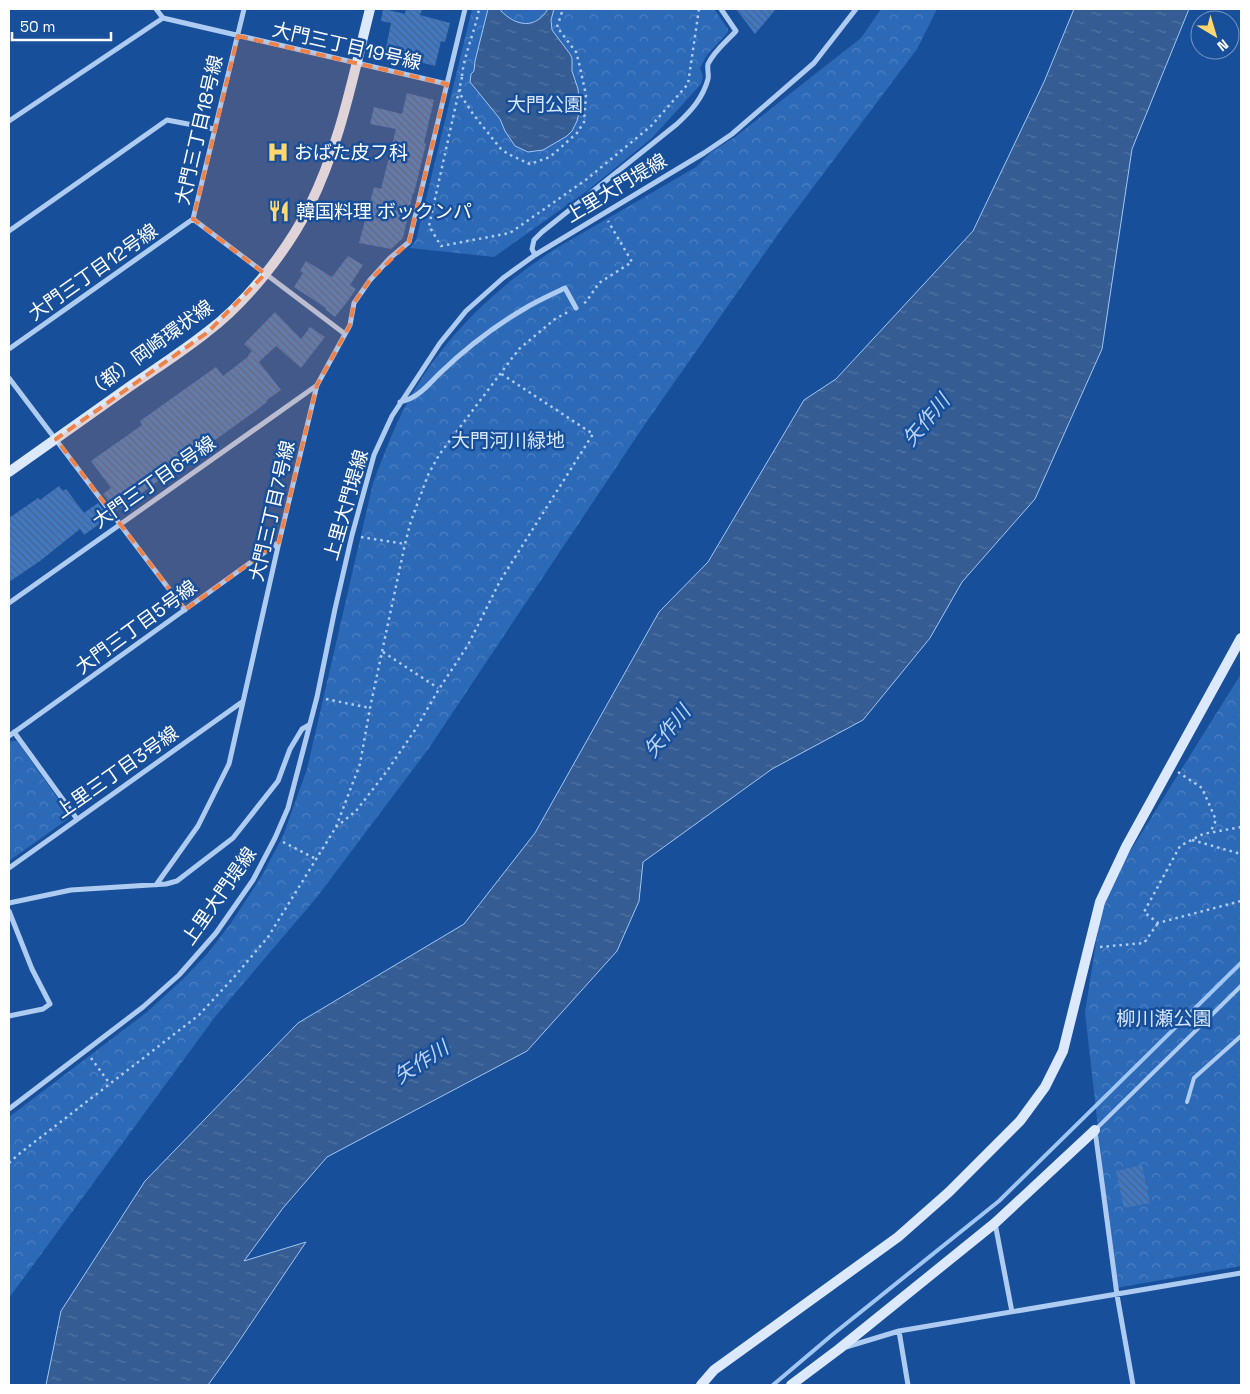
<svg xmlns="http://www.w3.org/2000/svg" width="1250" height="1394" viewBox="0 0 1250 1394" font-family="'Space Grotesk','Noto Sans JP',sans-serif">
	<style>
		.park { fill: url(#park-crowns) }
		.water { fill: url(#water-ripples); stroke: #a0c6f4 }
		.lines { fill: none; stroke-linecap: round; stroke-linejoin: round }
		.stream { stroke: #a0c6f4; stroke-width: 4 }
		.building { fill: url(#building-back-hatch) }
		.path { stroke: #aecbf1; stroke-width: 2.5; stroke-dasharray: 2.5 4; stroke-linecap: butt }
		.lane { stroke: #aecbf1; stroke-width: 4 }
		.street { stroke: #aecbf1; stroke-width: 5 }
		.secondary { stroke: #dce9fc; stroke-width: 10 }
		.marked { fill: #ee8249; fill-opacity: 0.2; stroke: #ee8249; stroke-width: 4; stroke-dasharray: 10 6; stroke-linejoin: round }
		.labels { text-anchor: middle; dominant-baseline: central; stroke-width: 5; stroke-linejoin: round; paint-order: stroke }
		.street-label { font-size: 19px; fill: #fff; stroke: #184f9a }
		.park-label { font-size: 19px; fill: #d5e6fc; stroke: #184f9a }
		.poi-label { font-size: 19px; fill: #fff; stroke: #184f9a; text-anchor: start }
		.water-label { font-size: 20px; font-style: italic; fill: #bad5f8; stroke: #184f9a }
	</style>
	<defs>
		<pattern id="park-crowns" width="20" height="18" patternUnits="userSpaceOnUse" patternTransform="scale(1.25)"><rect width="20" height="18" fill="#2c69b7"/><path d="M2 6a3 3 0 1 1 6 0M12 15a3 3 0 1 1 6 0" fill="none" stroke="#4c80c2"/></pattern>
		<pattern id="water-ripples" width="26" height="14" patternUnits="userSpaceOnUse" patternTransform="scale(1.25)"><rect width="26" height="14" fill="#355c93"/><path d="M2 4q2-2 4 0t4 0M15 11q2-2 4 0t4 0" fill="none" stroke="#5374a3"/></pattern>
		<pattern id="building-back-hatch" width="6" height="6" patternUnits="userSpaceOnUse" patternTransform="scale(1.25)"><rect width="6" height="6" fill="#4178c1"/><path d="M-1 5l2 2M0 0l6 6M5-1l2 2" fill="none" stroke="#46648c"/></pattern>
	</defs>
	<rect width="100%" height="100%" fill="#184f9a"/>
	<path class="park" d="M472 9H714L728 29V32L707 55 700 68 703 77 701 84 652 138 587 191 494 257 410 248 416 240Z
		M881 9H937L917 49 781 230 643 427 429 748 317 897 215 1017 9 1298V1117L147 1012 183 979 208 953 231 923 261 877 283 836 307 769 373 483C385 451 397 419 415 389 449 332 499 285 555 249L696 167 711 152 735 137 861 38Z
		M1241 674V1266L1116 1288 1085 1012 1104 893Z
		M12 741H17L68 813V819L9 861V743Z"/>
	<path class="water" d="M488 9H501V11C516 26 535 30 548 9H554L551 20 552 30 570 54 572 58V71L578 89 580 108 577 121 572 131 567 136 543 150 528 152 515 146 505 131 500 119 470 82 471 74 474 71 475 61Z
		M1074 9H1189L1132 149 1102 349 1035 499 962 582 930 638 863 720 772 769 643 862 639 901 617 951 527 1051 327 1157 283 1208 244 1261 306 1242 231 1353 208 1385H46L61 1311 145 1181 298 1023 464 924 535 833 659 612 708 562 804 400 836 379 973 231 1044 82Z"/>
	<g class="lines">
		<path class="stream" d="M773 1385 832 1335 999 1201 1241 963"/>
	</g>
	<path class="building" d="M383 9 405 14 406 9H422L420 15 450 23 445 42 441 41 435 66 385 53 391 23 381 21Z
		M736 9H776L755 34Z
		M407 93 434 100 424 143 426 144 414 193H413L403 238 391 249 359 243 374 187 381 189 396 129 370 124 374 107 402 114Z
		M275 203 286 206 284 216 272 215Z
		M348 256 363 265 350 285 356 289 347 302 335 317 325 309 326 308 294 287 303 273 300 271 306 261 332 277Z
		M275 312 301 339 310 327 325 337 301 368 276 346 259 362 281 390 267 400V402L254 412 143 492 130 503 129 501 116 511 103 494 111 488 91 461 142 425 140 421 216 367 223 376 249 356 248 355 252 351 244 344Z
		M59 486 63 491 66 489 84 513 98 503 109 517 84 535 80 529 40 561 9 582V518L38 498 40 500Z
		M1142 1165 1150 1203 1124 1208 1116 1171Z"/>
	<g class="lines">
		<path class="path" d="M462 76C464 54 475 32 479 9
			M462 77 429 226 441 246 510 233 587 179 651 126 688 84 699 9
			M460 89V94L473 114 500 148 508 154 530 164 550 157 577 133 584 122 586 95 579 63 576 52 557 27 563 9
			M584 303 586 302 599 283 632 262 608 221
			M361 537 405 544
			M383 652 438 688
			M326 699 370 708
			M1178 772 1202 788 1216 820 1210 833
			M336 827 356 811 387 771 415 730 439 689 468 645 500 581 593 434 500 373
			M1241 827 1203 834 1180 846 1144 912 1158 923 1241 901
			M1192 840 1241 854
			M283 842 316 859
			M1100 947 1144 943 1158 923
			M91 1058 110 1084
			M9 1163 19 1154 199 1015 235 976 268 937 336 827 360 764 370 708 405 544 411 521 428 475 439 455 519 349 555 319 568 312"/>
		<path class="lane" d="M1187 1102 1194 1078 1241 1036
			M1095 1130 1241 986"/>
		<path class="street" d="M156 9 163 18 447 84
			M9 121 163 18
			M193 219 244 9
			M193 219 345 334
			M9 231 167 120 214 129
			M535 255 532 249 534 240 542 232 677 124C691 111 703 98 708 79 709 74 707 69 708 64 714 51 727 41 736 31L721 9
			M9 349 193 219
			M9 378 185 610
			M400 402C417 399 427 386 439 374 465 349 493 327 524 309 537 301 551 295 565 288L576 308
			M9 603 316 386
			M14 732 77 819
			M9 736 279 542
			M9 868 242 702
			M156 885 198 826 229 764 279 542 317 385 350 325 354 303 370 280 390 258 409 242 465 9
			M9 903 71 890 166 884 177 881 233 838 278 781 290 749 302 729 309 725
			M9 911 32 969 50 1004 43 1009 9 1016
			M9 1109 143 1007 179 975 216 933 253 880 275 838 288 808 317 697 335 609 352 535 374 455 392 416 440 343 466 311 503 278 535 255 704 153 732 134 814 63 856 9
			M1095 1130 1117 1295 1133 1385
			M995 1223 1012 1312
			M899 1331 908 1385
			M846 1347 899 1331 1241 1273"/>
		<path class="secondary" d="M9 472C49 444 89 415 129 387 155 369 182 352 207 332 246 303 287 251 309 207 340 145 353 76 370 9
			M701 1385 714 1370 898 1237 949 1192 1020 1121 1045 1087 1063 1051 1100 902 1126 847 1241 638
			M791 1385 839 1349 995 1223 1095 1130"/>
	</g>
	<path class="marked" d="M238 36 447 84 409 242 370 280 354 303 350 325 317 385 279 542 185 610 56 439 208 332 265 274 193 219Z"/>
	<defs>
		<g id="hospital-bare" transform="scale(1.725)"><path d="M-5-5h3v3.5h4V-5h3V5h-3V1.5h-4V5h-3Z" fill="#ffd76e" stroke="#184f9a" stroke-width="2.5" paint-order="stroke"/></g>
		<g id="restaurant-bare" transform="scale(1.725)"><path d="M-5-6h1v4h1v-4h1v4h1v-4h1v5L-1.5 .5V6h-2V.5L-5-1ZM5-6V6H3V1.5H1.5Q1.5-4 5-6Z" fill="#ffd76e" stroke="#184f9a" stroke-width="2.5" paint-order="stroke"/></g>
	</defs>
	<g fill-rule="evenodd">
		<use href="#hospital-bare" x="278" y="152"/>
		<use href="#restaurant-bare" x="279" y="211"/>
	</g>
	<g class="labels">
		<g class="street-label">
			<text transform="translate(347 46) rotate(13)">大門三丁目19号線</text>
			<text transform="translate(199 130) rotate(-77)">大門三丁目18号線</text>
			<text transform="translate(616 188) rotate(-31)">上里大門堤線</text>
			<text transform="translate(93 272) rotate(-35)">大門三丁目12号線</text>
			<text transform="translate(149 349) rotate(-36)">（都）岡崎環状線</text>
			<text transform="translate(154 482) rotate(-35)">大門三丁目6号線</text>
			<text transform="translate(346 505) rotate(-74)">上里大門堤線</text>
			<text transform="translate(272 511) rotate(-77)">大門三丁目7号線</text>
			<text transform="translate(136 627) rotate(-36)">大門三丁目5号線</text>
			<text transform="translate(117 772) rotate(-35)">上里三丁目3号線</text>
			<text transform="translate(219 896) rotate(-55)">上里大門堤線</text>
		</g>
		<g class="park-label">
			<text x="545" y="104">大門公園</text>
			<text x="508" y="440">大門河川緑地</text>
			<text x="1164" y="1018">柳川瀬公園</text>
		</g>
		<g class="poi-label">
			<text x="294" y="152">おばた皮フ科</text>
			<text x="296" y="211">韓国料理 ボックンパ</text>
		</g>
		<g class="water-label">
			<text transform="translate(926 420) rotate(-50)">矢作川</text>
			<text transform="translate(667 731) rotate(-51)">矢作川</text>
			<text transform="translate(421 1062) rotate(-33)">矢作川</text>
		</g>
	</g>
	<rect width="1250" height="1394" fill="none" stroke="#ffffff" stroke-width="20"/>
	<g transform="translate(1215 35) rotate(142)"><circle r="24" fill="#184f9a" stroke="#7495c2"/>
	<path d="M0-4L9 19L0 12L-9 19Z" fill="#ffd76e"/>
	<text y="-8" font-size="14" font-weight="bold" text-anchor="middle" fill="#ffffff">N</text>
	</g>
	<path d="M12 32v8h99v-8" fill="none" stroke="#ffffff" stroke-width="2.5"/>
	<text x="20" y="32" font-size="15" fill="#ffffff" stroke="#184f9a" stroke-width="4" paint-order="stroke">50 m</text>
</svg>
